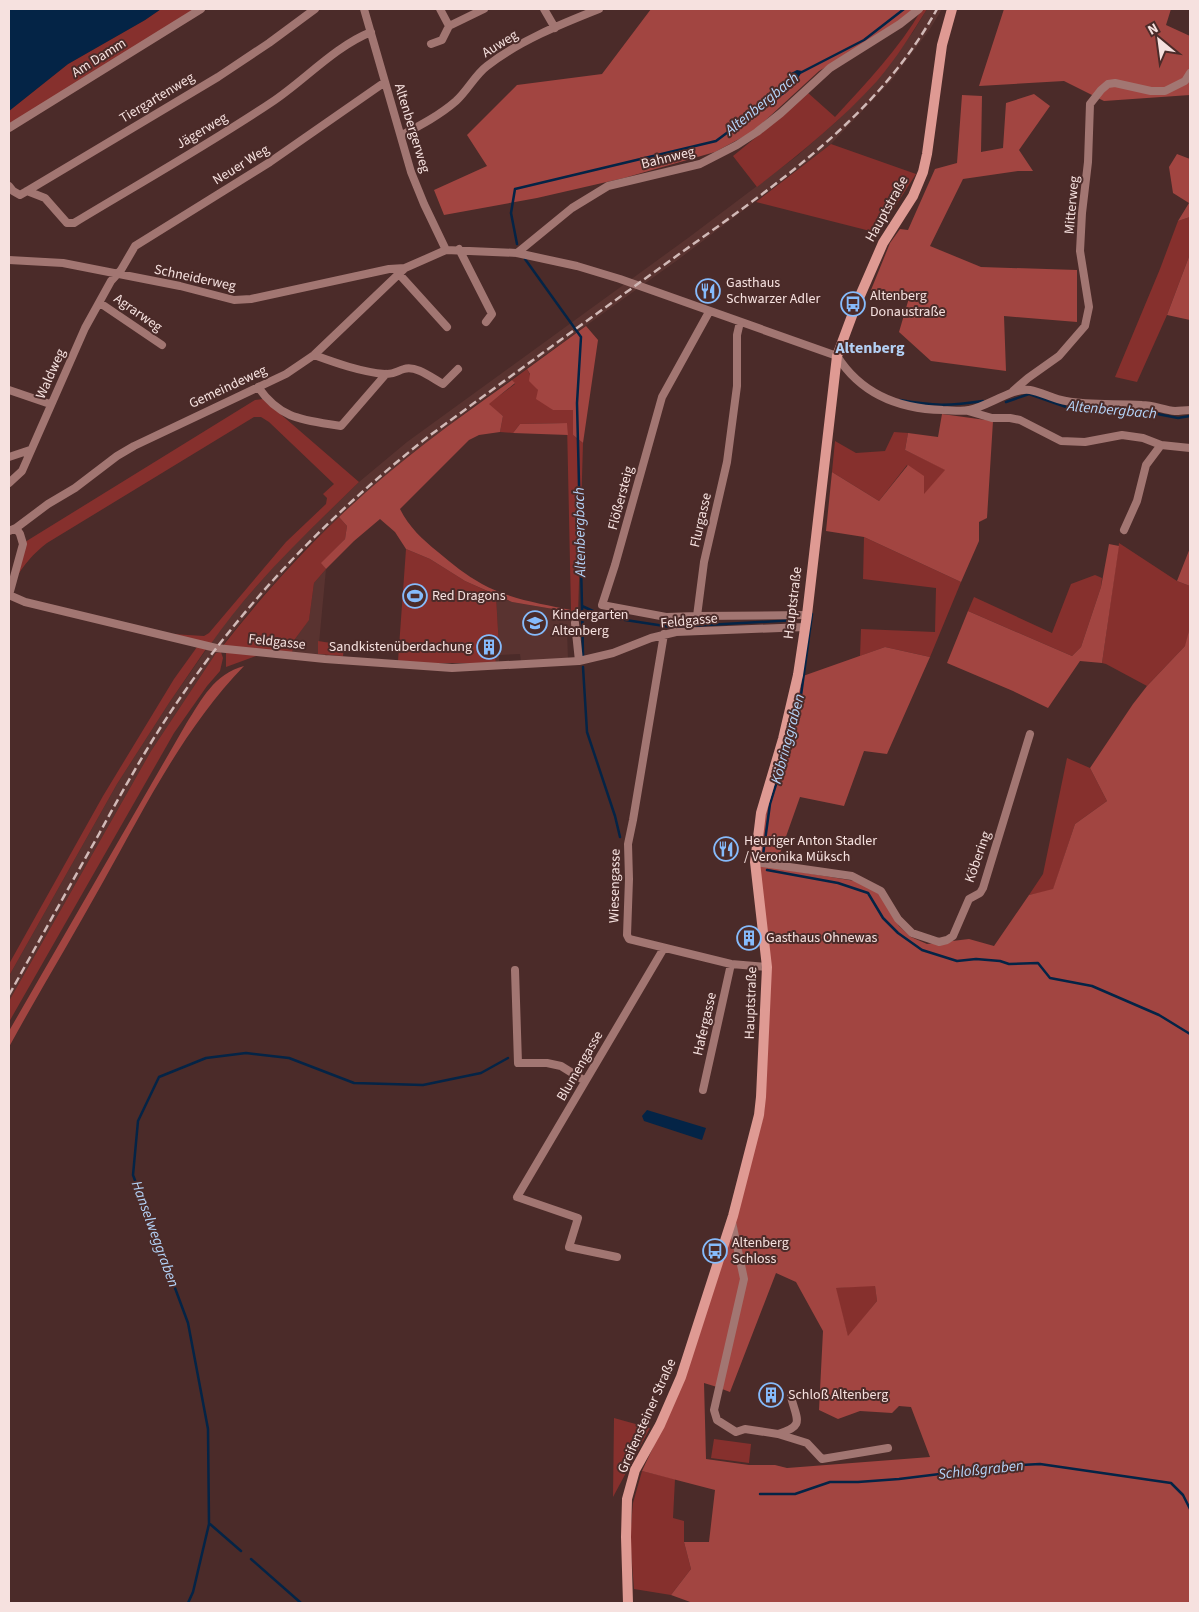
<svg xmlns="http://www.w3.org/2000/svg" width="1199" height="1612" viewBox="0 0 1199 1612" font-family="'Source Sans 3',sans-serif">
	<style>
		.built { fill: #593330 }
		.green { fill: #86302d }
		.forest { fill: #a24541; fill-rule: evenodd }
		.water { fill: #042446 }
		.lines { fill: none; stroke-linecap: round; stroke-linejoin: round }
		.stream { stroke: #042446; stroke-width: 2.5 }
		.street { stroke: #a27672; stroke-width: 8 }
		.secondary { stroke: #df9a93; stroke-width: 10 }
		.rail { stroke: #d1b9b7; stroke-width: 2.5; stroke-dasharray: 8 4; stroke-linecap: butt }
		.labels { text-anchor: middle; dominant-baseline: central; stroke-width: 4; stroke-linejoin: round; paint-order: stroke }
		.street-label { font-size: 14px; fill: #f6e1df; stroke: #4b2b29 }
		.poi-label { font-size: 14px; fill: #f6e1df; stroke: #4b2b29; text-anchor: start }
		.water-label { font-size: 15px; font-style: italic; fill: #b5d4f9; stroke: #4b2b29 }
		.quarter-label { font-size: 16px; font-weight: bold; fill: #b2cff3; stroke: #4b2b29 }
	</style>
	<rect width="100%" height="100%" fill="#4b2b29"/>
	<path class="built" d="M927 9H942L930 29 891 81 831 144 679 259 474 406 411 454 360 497 304 550 258 601 216 653 151 751 9 1001V976L117 784 169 703 227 620 282 557 359 482 407 442 688 238 797 156 838 120 877 80 913 32Z
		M326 569 318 654 292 653 295 639 309 619 314 583Z
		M496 595 512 602 559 610H571L573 629 567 630 568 660 521 662 520 654 499 655V663H496L495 656 499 648Z"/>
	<path class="green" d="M161 9H197L9 126V111L68 64 145 20Z
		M922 9H927C912 33 896 59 877 81 841 121 799 154 757 187L733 156 781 117 807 92 835 117C866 83 899 49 922 9Z
		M831 144 916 174 878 233 756 202Z
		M1190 217V254L1167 315 1137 382 1115 377 1160 269 1178 221Z
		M527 369 538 390 553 410H573V435L583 443 578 617H572L571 610 567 423 520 424 513 433 500 432 503 416 488 404 515 384 512 380Z
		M263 399 359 482C306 534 252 584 210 645L172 634 204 636 209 633 286 542 326 504 327 498 323 494 334 484 269 422 261 417H254L47 543C33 554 24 564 15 580L25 542 255 400Z
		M894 432 908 433 905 450 946 470 924 495 907 465 879 501 832 472 835 441 856 453 885 451Z
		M339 517 347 526 345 539 322 563 326 569 314 583 309 620 295 639 292 653 222 647C258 601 296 558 339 517Z
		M864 537 961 582 930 657 885 647 860 656 861 629 935 632 936 588 863 579Z
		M1119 543 1177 581 1190 586V627L1186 645 1147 686 1106 664 1102 663Z
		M406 549 430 559 465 581 496 595 499 648 495 656 496 663H428L398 661Z
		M1095 575 1102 578 1101 587 1081 647 1072 656 968 611 974 597 1052 633 1071 584Z
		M318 641 344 645 343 656 318 654Z
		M197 647 206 649 169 703 117 784 9 976V964L103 796 174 679Z
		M221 652 223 658 220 671 207 686 174 733 9 1022V1001L151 751 216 653Z
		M226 652 259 655 226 667Z
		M1067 758 1090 768 1107 801 1075 824 1053 890 1029 895 1043 874Z
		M875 1285 877 1301 848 1337 835 1288Z
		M614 1418 650 1428 613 1497Z
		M714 1439 751 1444 749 1463 711 1458Z
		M642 1471 675 1479 673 1518 684 1521V1542L691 1569 671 1595 634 1589 630 1538 633 1503Z"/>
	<path class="forest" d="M651 9H915L872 40 819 71 754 131 715 152 624 178 537 198 444 215 434 190 487 166 467 135 517 85 602 74Z
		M1004 9H1171L1166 25 1190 36V95L1104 101 1064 81 979 86Z
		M1034 94 1050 106 1019 150 1033 171H1018L963 179 930 246 981 267 1077 270V322L1004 316 1006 371 931 361 899 332 909 298 871 290 890 243 900 229 908 230 935 169 957 163 962 95 982 96 981 152 1003 148 1006 103Z
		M1177 154 1190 159V217L1178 221 1189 203 1173 193 1169 167Z
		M1190 254V320L1167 315Z
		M586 326 598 340 583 443 573 435V410H553L536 399 538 390 529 381 530 374 527 369Z
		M512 380 515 383 489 404 503 416 500 432 479 435 469 440 400 509C409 527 422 539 438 552 452 564 466 575 482 584 509 599 542 604 571 610H559L512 602 465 581 430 559 406 549 395 532 380 519 354 541 326 569 321 563 345 539 347 526 339 517C392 466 452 422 512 380Z
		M942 414 993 421 987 518 979 522V541L961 582 864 537 826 531 832 472 879 501 908 465 924 476V494L945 470 905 450 908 433 938 437Z
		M567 423 568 435 513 433 520 424Z
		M1109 544 1119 546 1102 663 1080 661 1048 708 1013 691 947 663 968 611 1072 656 1081 647 1101 587Z
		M1190 548V586L1177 581Z
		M1190 627V1603H693L671 1595 691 1569 684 1542H709L715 1490 642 1471 679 1392 733 1228 741 1279 717 1387 704 1383 706 1459 749 1465H775L787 1468 930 1457 911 1407 899 1406 892 1413 860 1411 838 1419 819 1410 823 1331 796 1282 776 1273 730 1392 722 1389 747 1279 735 1219 764 1114 769 967 758 865 855 881 880 893 899 926 911 937 927 944 969 939 994 946 1029 895 1053 889 1075 824 1107 801 1090 768 1133 704 1147 686 1185 646ZM875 1286 877 1301 848 1336 836 1288Z
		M885 647 930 657 887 754 864 751 844 806 800 797 778 859 759 857 768 797 803 676Z
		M244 666C184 728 145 807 103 882 72 938 39 992 9 1047V1031L186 724C202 699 214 674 244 666Z"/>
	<path class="water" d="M9 9H161L145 20 68 64 9 111Z
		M797 70 802 71C797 82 786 97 772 100L787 82 789 74Z
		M647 1110 706 1128 702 1140 644 1121 642 1116Z"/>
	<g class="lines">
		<path class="stream" d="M800 73 864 40 904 9
			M517 244 511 213 515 189 716 141 775 97
			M525 259 581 337 577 403 582 606 606 617 671 627 796 620
			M900 400C933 406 950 406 983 401
			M1006 402 1029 394 1069 408 1137 410 1178 418 1190 416
			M582 606 583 656
			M583 667 587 732 615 816 620 837
			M763 855 770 804 799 710 812 614
			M767 870 838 883 868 893 883 918 898 933 922 950 957 961 976 959 1000 961 1009 964 1038 963 1050 978 1092 986 1159 1015 1190 1034
			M760 1494H795L830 1482H858L899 1479 1005 1466 1040 1464 1171 1483 1183 1495 1190 1509
			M210 1524 241 1551
			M251 1559 301 1603
			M188 1603 193 1592 209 1524 208 1429 188 1323 133 1175 138 1121 159 1077 206 1058 246 1053 289 1058 354 1083 423 1085 481 1073 508 1058"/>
		<path class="street" d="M364 9 411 172 424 204 446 250
			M440 9 449 26 484 9
			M544 9 555 28
			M431 44 442 40 449 26
			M9 128 201 9
			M402 135C421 125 440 115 456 101 468 90 475 75 487 66 519 41 561 24 599 9
			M9 186 13 191 20 195 27 191 218 77 269 43 315 9
			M27 191 45 198 67 223H74C140 183 208 145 272 102 305 80 334 47 371 32
			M459 249 492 314 486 322
			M517 253 572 208 608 186 700 164 737 145 757 132 781 113 830 68 900 24 919 9
			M9 260 63 263 180 286 234 300 251 299 389 269 405 268
			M399 274 447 327
			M100 303 162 345
			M740 322 737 335V386L727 462 704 562 697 616 807 615
			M314 355C336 363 361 372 385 374 393 375 397 371 404 369 416 365 432 378 443 384L458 369
			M258 387C281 420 304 420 341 426L386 374
			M9 390 50 404
			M1013 391 1028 378 1059 356 1085 326 1089 307 1080 251 1082 213 1088 162 1090 104 1101 90 1108 84 1115 83 1151 91H1165L1185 81 1190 73
			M968 411 992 418H1010L1020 420 1061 441 1085 442 1122 435 1143 438 1161 445 1190 448
			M9 457 30 450
			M9 483 22 471 85 328 111 281 121 270 135 246 270 162 385 82
			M16 528 20 534 23 544 9 595 25 602 216 648 325 659 452 668 579 661 613 653 651 638 676 632 805 627
			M1124 530 1137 501 1146 465 1161 445
			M9 531 16 528 48 504 75 488 117 456 134 446 286 374 314 355 405 268 446 250 517 253 577 266 620 279 837 356C861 394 898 409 943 410 951 410 961 412 969 410 987 407 1013 387 1030 390 1042 392 1053 399 1066 401 1091 406 1116 403 1142 405 1153 405 1164 410 1175 411 1180 411 1185 410 1190 410
			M697 616 666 617 602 605 615 565 662 397 709 312
			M575 623 579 661
			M664 634 633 820 628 844 629 879 627 935 629 939 731 964 767 967
			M755 862 852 876 881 891 898 919 912 933 939 942 947 940 953 936 969 899 980 893 983 888 1030 734
			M515 970 518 1063H547L561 1066 585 1081
			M703 1090 731 964
			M732 1222 744 1279 714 1410 717 1420 736 1432 745 1429 778 1434 807 1443 822 1459 888 1448
			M617 1257 569 1247 578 1218 517 1197 664 948
			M778 1434C805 1426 797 1420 791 1397"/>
		<path class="secondary" d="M628 1603 626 1537 627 1499 635 1470 660 1425 681 1377 733 1216 759 1115 761 1097 767 967 755 862 761 813 783 739 798 675 807 615 837 356 856 305 883 243 913 196 923 172 927 154 942 45 952 9"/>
		<path class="rail" d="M9 995C39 941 69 887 99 834 123 790 148 745 176 704 247 599 330 514 429 436 507 379 585 322 664 265 765 192 876 121 937 9"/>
	</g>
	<defs>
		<g id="restaurant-ring" transform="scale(1.25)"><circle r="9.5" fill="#4b2b29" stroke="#86bbfb" stroke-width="1.5"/><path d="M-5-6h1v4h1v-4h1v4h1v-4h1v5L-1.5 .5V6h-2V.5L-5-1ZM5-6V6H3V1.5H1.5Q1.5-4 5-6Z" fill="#86bbfb"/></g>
		<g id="bus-ring" transform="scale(1.25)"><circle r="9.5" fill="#4b2b29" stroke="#86bbfb" stroke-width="1.5"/><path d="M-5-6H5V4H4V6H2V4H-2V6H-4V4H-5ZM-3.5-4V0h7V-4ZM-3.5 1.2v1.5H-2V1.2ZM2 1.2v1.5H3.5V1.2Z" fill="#86bbfb"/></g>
		<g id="stadium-ring" transform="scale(1.25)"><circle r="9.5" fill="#4b2b29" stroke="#86bbfb" stroke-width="1.5"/><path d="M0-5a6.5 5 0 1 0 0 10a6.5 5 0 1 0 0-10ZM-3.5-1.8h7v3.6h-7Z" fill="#86bbfb"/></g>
		<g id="school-ring" transform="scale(1.25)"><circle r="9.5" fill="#4b2b29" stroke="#86bbfb" stroke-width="1.5"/><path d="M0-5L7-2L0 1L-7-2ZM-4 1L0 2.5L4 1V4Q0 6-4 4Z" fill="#86bbfb"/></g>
		<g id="building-ring" transform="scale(1.25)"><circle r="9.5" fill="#4b2b29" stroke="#86bbfb" stroke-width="1.5"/><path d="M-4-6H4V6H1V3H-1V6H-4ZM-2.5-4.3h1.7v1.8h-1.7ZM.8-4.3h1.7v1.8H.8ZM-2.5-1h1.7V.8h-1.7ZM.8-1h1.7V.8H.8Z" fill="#86bbfb"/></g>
	</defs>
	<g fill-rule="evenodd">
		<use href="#restaurant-ring" x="708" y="291"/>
		<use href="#bus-ring" x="853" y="304"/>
		<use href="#stadium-ring" x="415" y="596"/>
		<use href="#school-ring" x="535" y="623"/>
		<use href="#building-ring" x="489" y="647"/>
		<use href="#restaurant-ring" x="726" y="849"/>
		<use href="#building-ring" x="749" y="938"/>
		<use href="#bus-ring" x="715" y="1251"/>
		<use href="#building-ring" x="771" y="1395"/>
	</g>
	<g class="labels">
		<g class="street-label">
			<text transform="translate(500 44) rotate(-32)">Auweg</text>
			<text transform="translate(99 58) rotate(-32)">Am Damm</text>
			<text transform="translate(157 98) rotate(-31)">Tiergartenweg</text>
			<text transform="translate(412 128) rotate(73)">Altenbergerweg</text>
			<text transform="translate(202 131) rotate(-31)">Jägerweg</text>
			<text transform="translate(668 158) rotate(-14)">Bahnweg</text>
			<text transform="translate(241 165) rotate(-32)">Neuer Weg</text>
			<text transform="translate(1072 205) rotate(-85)">Mitterweg</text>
			<text transform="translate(887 209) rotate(-61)">Hauptstraße</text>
			<text transform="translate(195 278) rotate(12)">Schneiderweg</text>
			<text transform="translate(138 313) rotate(35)">Agrarweg</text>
			<text transform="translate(51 374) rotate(-66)">Waldweg</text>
			<text transform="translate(228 387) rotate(-25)">Gemeindeweg</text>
			<text transform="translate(621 498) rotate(-75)">Flößersteig</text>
			<text transform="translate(701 520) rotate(-77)">Flurgasse</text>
			<text transform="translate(793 603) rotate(-83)">Hauptstraße</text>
			<text transform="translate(689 621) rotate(-5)">Feldgasse</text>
			<text transform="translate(277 642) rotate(6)">Feldgasse</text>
			<text transform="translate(978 857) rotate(-71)">Köbering</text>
			<text transform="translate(615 886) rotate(-89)">Wiesengasse</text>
			<text transform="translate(751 1003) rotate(-88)">Hauptstraße</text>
			<text transform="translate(705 1024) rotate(-77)">Hafergasse</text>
			<text transform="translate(580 1066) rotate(-60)">Blumengasse</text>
			<text transform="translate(647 1416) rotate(-66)">Greifensteiner Straße</text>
		</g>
		<g class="poi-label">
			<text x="726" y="283">Gasthaus<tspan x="726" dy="16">Schwarzer Adler</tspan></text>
			<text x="870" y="296">Altenberg<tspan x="870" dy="16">Donaustraße</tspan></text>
			<text x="432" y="596">Red Dragons</text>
			<text x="552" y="615">Kindergarten<tspan x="552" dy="16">Altenberg</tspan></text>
			<text x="472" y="647" text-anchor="end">Sandkistenüberdachung</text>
			<text x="744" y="841">Heuriger Anton Stadler<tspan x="744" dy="16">/ Veronika Müksch</tspan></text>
			<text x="766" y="938">Gasthaus Ohnewas</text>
			<text x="732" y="1243">Altenberg<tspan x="732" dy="16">Schloss</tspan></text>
			<text x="788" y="1395">Schloß Altenberg</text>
		</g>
		<g class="water-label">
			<text transform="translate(762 104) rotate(-39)">Altenbergbach</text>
			<text transform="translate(1112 410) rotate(5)">Altenbergbach</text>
			<text transform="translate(580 532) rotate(-91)">Altenbergbach</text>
			<text transform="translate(788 739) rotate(-75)">Köbringgraben</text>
			<text transform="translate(155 1234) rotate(70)">Hanselweggraben</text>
			<text transform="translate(981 1470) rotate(-6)">Schloßgraben</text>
		</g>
		<g class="quarter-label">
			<text x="870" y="348">Altenberg</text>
		</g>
	</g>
	<rect width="1199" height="1612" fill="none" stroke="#f6e1df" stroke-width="20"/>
	<g transform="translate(1159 40) rotate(331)" stroke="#4b2b29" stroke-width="4" paint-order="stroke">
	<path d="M0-4L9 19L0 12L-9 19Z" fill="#f6e1df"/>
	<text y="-8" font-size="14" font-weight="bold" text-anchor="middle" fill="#f6e1df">N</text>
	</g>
</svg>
